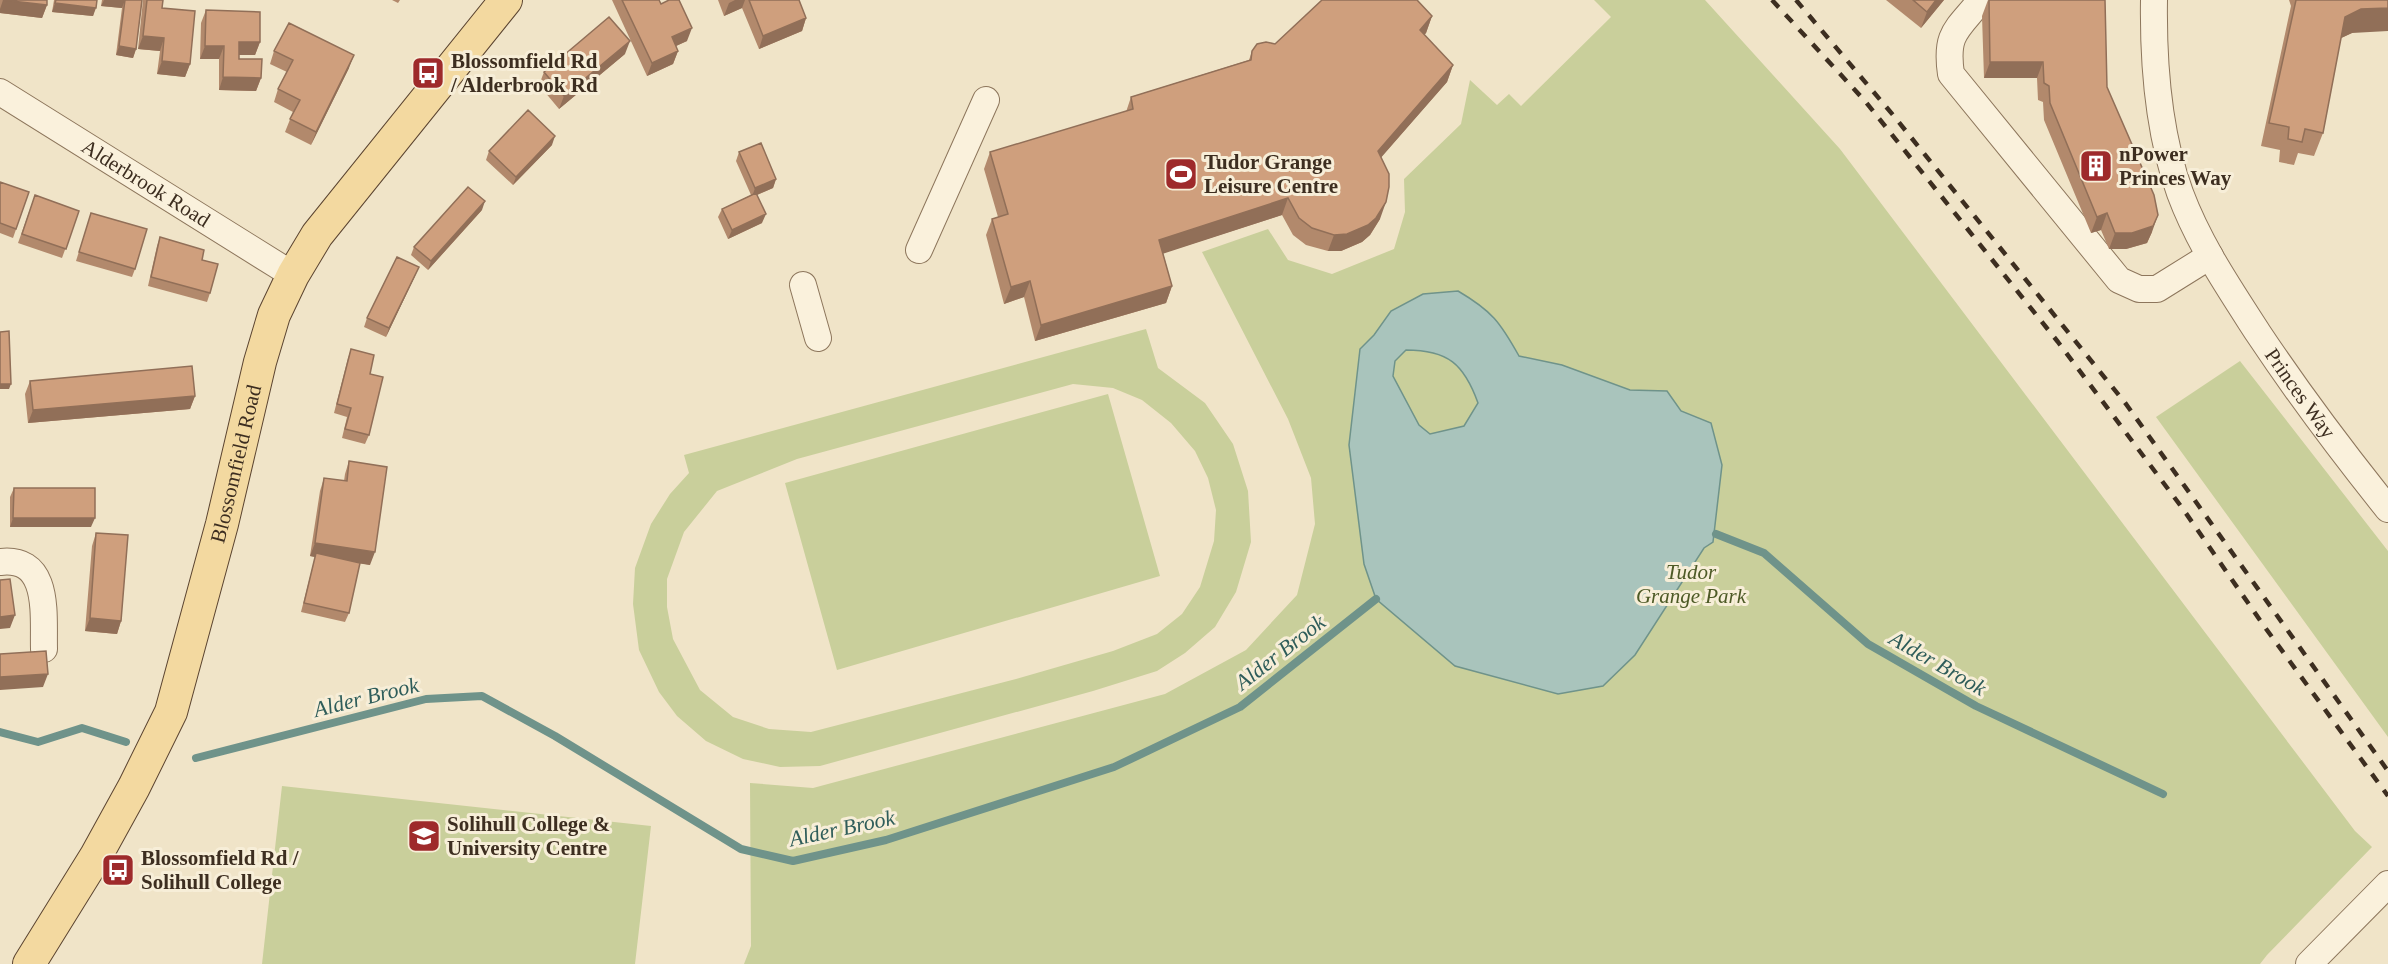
<svg xmlns="http://www.w3.org/2000/svg" width="2388" height="964" viewBox="0 0 2388 964" font-family="'Times New Roman',serif">
	<style>
		.green { fill: #c9cf9b; fill-rule: evenodd }
		.water { fill: #a9c4bc; stroke: #6f938a; stroke-width: 1.5; fill-rule: evenodd }
		.lines { fill: none; stroke-linecap: round; stroke-linejoin: round }
		.stream { stroke: #6f938a; stroke-width: 8 }
		.minor-casing { stroke: #8d765c; stroke-width: 28 }
		.major-casing { stroke: #5b4430; stroke-width: 34 }
		.minor { stroke: #faf1dc; stroke-width: 26 }
		.major { stroke: #f3d9a0; stroke-width: 32 }
		.rail { stroke: #3d2e20; stroke-width: 4.5; stroke-dasharray: 10 10; stroke-linecap: butt }
		.wall { fill: #b2896c }
		.shaded-wall { fill: #916f58 }
		.building { fill: #cf9f7d; stroke: #916f58; stroke-width: 1.5 }
		.labels { text-anchor: middle; dominant-baseline: central; stroke-width: 6; stroke-linejoin: round; paint-order: stroke }
		.poi-label { font-size: 21px; font-weight: bold; fill: #3d2e20; stroke: #f7eed8; text-anchor: start }
		.street-label { font-size: 21px; fill: #3d2e20; stroke: #f7eed8 }
		.park-label { font-size: 21px; font-style: italic; fill: #4d5a26; stroke: #f7eed8 }
		.water-label { font-size: 22px; font-style: italic; fill: #2f5d5a; stroke: #f7eed8 }
	</style>
	<rect width="100%" height="100%" fill="#f0e4c8"/>
	<path class="green" d="M1594 0H1705L1840 149 2355 831 2372 847 2267 955 2260 964H744L751 946 750 783 813 788 1165 694 1246 650 1297 595 1315 524 1311 478 1288 419 1202 252 1268 229 1288 260 1332 274 1394 249 1405 212 1404 179 1461 124 1470 80 1497 105 1509 94 1521 106 1611 17Z
		M1146 329 1158 368 1205 403 1233 444 1248 491 1251 542 1236 592 1215 627 1185 653 1157 671 1093 691 820 766 780 767 743 759 706 741 677 716 659 692 639 650 633 604 635 568 651 524 670 494 689 473 684 455ZM1073 384 1113 388 1142 400 1171 423 1195 451 1208 478 1216 510 1214 541 1200 587 1182 614 1157 634 1113 651 1016 679 811 732 769 729 733 717 700 690 673 639 667 607V579L684 532 717 491 797 459Z
		M2240 361 2388 551V737L2156 417Z
		M1108 394 1160 576 837 670 785 483Z
		M282 786 651 826 635 964H262Z"/>
	<path class="water" d="M1458 291C1492 311 1500 322 1519 356L1562 365 1630 390 1667 391 1681 411 1711 423 1722 465 1713 542 1704 548 1635 655 1603 686 1558 694 1455 666 1376 599 1364 564 1349 445 1360 349 1374 335 1391 311 1423 294ZM1406 350C1448 350 1464 364 1478 403L1464 426 1430 434 1419 425 1393 376 1395 361Z"/>
	<g class="lines">
		<path class="stream" d="M1716 534 1764 553 1868 644 1976 706 2163 794
			M0 732 38 742 82 728 126 742
			M196 758 426 699 482 696 555 736 741 849 793 861 886 840 1114 767 1240 707 1376 599"/>
		<g class="minor-casing">
			<g id="minor">
				<path d="M1981 0C1957 30 1945 33 1951 74L2119 280 2139 289H2157L2210 256"/>
				<path id="s1" d="M2154 0C2153 65 2158 132 2180 193 2199 244 2229 288 2258 333 2298 393 2343 453 2388 509"/>
				<path id="s2" d="M0 92 293 275"/>
				<path d="M919 250 986 100"/>
				<path d="M803 285 818 338"/>
				<path d="M0 562C51 556 43 615 44 649"/>
				<path d="M2309 964 2388 884"/>
			</g>
		</g>
		<g class="major-casing">
			<g id="major">
				<path id="s3" d="M29 964 96 856 134 787 171 712 222 524 260 362 274 315 293 275 317 235 506 0"/>
			</g>
		</g>
		<use href="#minor" class="minor"/>
		<use href="#major" class="major"/>
		<path class="rail" d="M1772 0 1865 101 2058 342 2183 509 2264 626 2388 796
			M1796 0 1893 115 2126 404 2388 771"/>
	</g>
	<path class="wall" d="M0 0H47V5L42 18 0 13Z
		M54 0H97L93 16 52 12Z
		M102 0H142L136 49 133 58 116 55 122 8 101 6Z
		M143 0H163L162 8 190 64 185 77 157 74 160 51 138 49Z
		M392 0H400L398 3Z
		M612 0H659L661 4 687 41 676 46 678 51 673 64 647 76Z
		M718 0H799L806 18 802 31 759 49 742 8 724 16Z
		M1886 0H1944L1921 28Z
		M1988 0 2107 87 2152 232 2147 243 2126 249H2109L2101 230 2091 233 2044 120 2043 102 2038 100 2037 78H1984L1982 16Z
		M2289 0H2388L2352 33 2341 38 2323 133 2314 156 2298 153 2294 165 2279 162 2280 150 2261 146 2291 6Z
		M206 10 260 42 255 55H239V59L261 78 256 91 219 90V59H200L201 23Z
		M1432 16 1426 33 1424 35 1453 65 1447 82 1381 157 1380 219 1370 235 1362 242 1341 251H1328L1306 245 1293 235 1282 215 1163 253 1172 286 1166 303 1035 341 1024 297 1004 304 986 235 992 219 998 217 984 169 990 152 1126 112 1131 97 1249 60 1252 51 1275 44Z
		M274 51 349 68 311 145 285 132 293 112 274 102 278 89 287 72 270 64Z
		M625 54 559 109 539 85 544 72Z
		M552 145 513 185 486 160 489 151Z
		M739 152 776 179 773 188 757 195 762 223 728 239 718 217 722 209 751 195 736 161Z
		M0 182 29 192 13 238 0 233Z
		M35 195 79 211 62 258 18 243Z
		M482 210 428 270 411 255 414 247Z
		M91 213 135 269 132 277 76 261Z
		M160 237 210 293 207 302 148 286 157 246Z
		M415 276 386 337 364 327 367 318Z
		M351 349 370 374 369 435 365 444 342 438 347 417 334 413 348 358Z
		M30 381 195 396 190 409 28 423 25 394Z
		M349 461 370 565 360 563 349 613 345 622 301 612 315 557 310 556 320 491 324 478 344 481 345 474Z
		M14 488 91 527H10V497Z
		M96 533 121 621 117 634 85 631 92 546Z"/>
	<path class="shaded-wall" d="M3 0 47 5 42 18 0 13V9Z
		M104 0H125L122 8 101 6Z
		M735 0H745L742 8 724 16 729 3Z
		M1936 0H1944L1921 28 1927 12Z
		M55 3 96 8 93 16 52 12Z
		M2388 8V31L2352 33 2337 40 2345 17 2361 9Z
		M1432 16 1426 33 1413 47 1420 30Z
		M806 18 802 31 759 49 763 36Z
		M692 28 687 41 667 50 672 37Z
		M143 36 164 38 160 51 138 49Z
		M630 41 625 54 559 109 564 96Z
		M239 42H260L255 55H234Z
		M119 46 136 49 133 58 116 55Z
		M205 46H224L219 59H200Z
		M678 51 673 64 647 76 652 63Z
		M354 55 349 68 311 145 316 132Z
		M162 61 190 64 185 77 157 74Z
		M1990 62H2043L2037 78H1984Z
		M1453 65 1447 82 1372 168 1378 151Z
		M223 77 261 78 256 91 219 90Z
		M555 136 552 145 513 185 516 177Z
		M776 179 773 188 752 197 755 188Z
		M1288 198 1282 215 1153 257 1159 240Z
		M485 201 482 210 428 270 431 261Z
		M1386 202 1380 219 1370 235 1362 242 1341 251H1328L1334 235Z
		M2107 213 2101 230 2091 233 2097 217Z
		M766 214 762 223 728 239 732 230Z
		M2158 215 2152 232 2147 243 2126 249H2109L2115 233Z
		M419 267 415 276 386 337 389 328Z
		M1030 281 1024 297 1004 304 1011 287Z
		M1172 286 1166 303 1035 341 1041 325Z
		M0 384H11L9 389H0Z
		M195 396 190 409 28 423 33 410Z
		M13 518H95L91 527H10Z
		M315 543 375 552 370 565 315 557 316 553 315 557 310 556Z
		M15 615 10 628 0 629V617Z
		M90 618 121 621 117 634 85 631Z
		M48 674 43 687 0 690V677Z"/>
	<path class="building" d="M3 0H47V5Z
		M56 0H97L96 8 55 3Z
		M125 0H142L136 49 119 46Z
		M147 0H163L162 8 195 11 190 64 162 61 164 38 143 36Z
		M622 0H659L661 4 669 0H679L692 28 672 37 678 51 652 63Z
		M749 0H799L806 18 763 36Z
		M1322 0H1417L1432 16 1420 30 1453 65 1378 151 1389 174V187L1386 202 1376 218 1368 225 1347 234 1334 235 1312 228 1299 218 1288 198 1159 240 1172 286 1041 325 1030 281 1011 287 992 219 1008 214 990 152 1133 109 1131 97 1251 60 1252 51 1257 44 1266 42 1275 44Z
		M1913 0H1936L1927 12Z
		M1989 0H2105L2107 87 2154 195 2158 215 2153 226 2132 233H2115L2107 213 2097 217 2050 103 2049 86 2044 83 2043 62H1990Z
		M2296 0H2388V8L2361 9 2345 17 2323 133 2305 129 2302 142 2288 139 2289 127 2269 123Z
		M206 10 260 12V42H239V59H262L261 78 223 77 224 46H205Z
		M609 17 630 41 564 96 544 72Z
		M289 23 354 55 316 132 290 119 300 100 278 89 293 60 274 51Z
		M528 110 555 136 516 177 489 151Z
		M761 143 776 179 755 188 739 152Z
		M0 182 29 192 16 229 0 223Z
		M468 187 485 201 431 261 414 247Z
		M756 193 766 214 732 230 722 209Z
		M35 195 79 211 66 249 22 234Z
		M91 213 147 229 135 269 79 252Z
		M160 237 204 250 202 260 218 264 210 293 151 277Z
		M397 257 419 267 389 328 367 318Z
		M9 331 11 384H0V332Z
		M351 349 374 355 370 374 383 377 369 435 345 429 351 408 337 404Z
		M192 366 195 396 33 410 30 381Z
		M349 461 387 467 375 552 315 543 324 478 347 481Z
		M14 488H95V518H13Z
		M96 533 128 535 121 621 90 618Z
		M316 553 360 563 349 613 304 603Z
		M10 579 15 615 0 617V580Z
		M46 651 48 674 0 677V654Z"/>
	<defs>
		<g id="bus-square" transform="scale(1.725)"><rect x="-9" y="-9" width="18" height="18" rx="4" fill="#9e2a2b" stroke="#f7eed8"/><path d="M-5-6H5V4H4V6H2V4H-2V6H-4V4H-5ZM-3.5-4V0h7V-4ZM-3.5 1.2v1.5H-2V1.2ZM2 1.2v1.5H3.5V1.2Z" fill="#fff"/></g>
		<g id="building-square" transform="scale(1.725)"><rect x="-9" y="-9" width="18" height="18" rx="4" fill="#9e2a2b" stroke="#f7eed8"/><path d="M-4-6H4V6H1V3H-1V6H-4ZM-2.5-4.3h1.7v1.8h-1.7ZM.8-4.3h1.7v1.8H.8ZM-2.5-1h1.7V.8h-1.7ZM.8-1h1.7V.8H.8Z" fill="#fff"/></g>
		<g id="stadium-square" transform="scale(1.725)"><rect x="-9" y="-9" width="18" height="18" rx="4" fill="#9e2a2b" stroke="#f7eed8"/><path d="M0-5a6.5 5 0 1 0 0 10a6.5 5 0 1 0 0-10ZM-3.5-1.8h7v3.6h-7Z" fill="#fff"/></g>
		<g id="university-square" transform="scale(1.725)"><rect x="-9" y="-9" width="18" height="18" rx="4" fill="#9e2a2b" stroke="#f7eed8"/><path d="M0-5L7-2L0 1L-7-2ZM-4 1L0 2.5L4 1V4Q0 6-4 4Z" fill="#fff"/></g>
	</defs>
	<g fill-rule="evenodd">
		<use href="#bus-square" x="428" y="73"/>
		<use href="#building-square" x="2096" y="166"/>
		<use href="#stadium-square" x="1181" y="174"/>
		<use href="#university-square" x="424" y="836"/>
		<use href="#bus-square" x="118" y="870"/>
	</g>
	<g class="labels">
		<g class="poi-label">
			<text x="451" y="61">Blossomfield Rd<tspan x="451" dy="24">/ Alderbrook Rd</tspan></text>
			<text x="2119" y="154">nPower<tspan x="2119" dy="24">Princes Way</tspan></text>
			<text x="1204" y="162">Tudor Grange<tspan x="1204" dy="24">Leisure Centre</tspan></text>
			<text x="447" y="824">Solihull College &amp;<tspan x="447" dy="24">University Centre</tspan></text>
			<text x="141" y="858">Blossomfield Rd /<tspan x="141" dy="24">Solihull College</tspan></text>
		</g>
		<g class="street-label">
			<text stroke="none"><textPath href="#s2" startOffset="172">Alderbrook Road</textPath></text>
			<text stroke="none"><textPath href="#s1" startOffset="430">Princes Way</textPath></text>
			<text stroke="none"><textPath href="#s3" startOffset="546">Blossomfield Road</textPath></text>
		</g>
		<g class="park-label">
			<text x="1691" y="572">Tudor<tspan x="1691" dy="24">Grange Park</tspan></text>
		</g>
		<g class="water-label">
			<text transform="translate(1280 652) rotate(-38)">Alder Brook</text>
			<text transform="translate(1938 663) rotate(30)">Alder Brook</text>
			<text transform="translate(366 697) rotate(-14)">Alder Brook</text>
			<text transform="translate(842 828) rotate(-12)">Alder Brook</text>
		</g>
	</g>
</svg>
